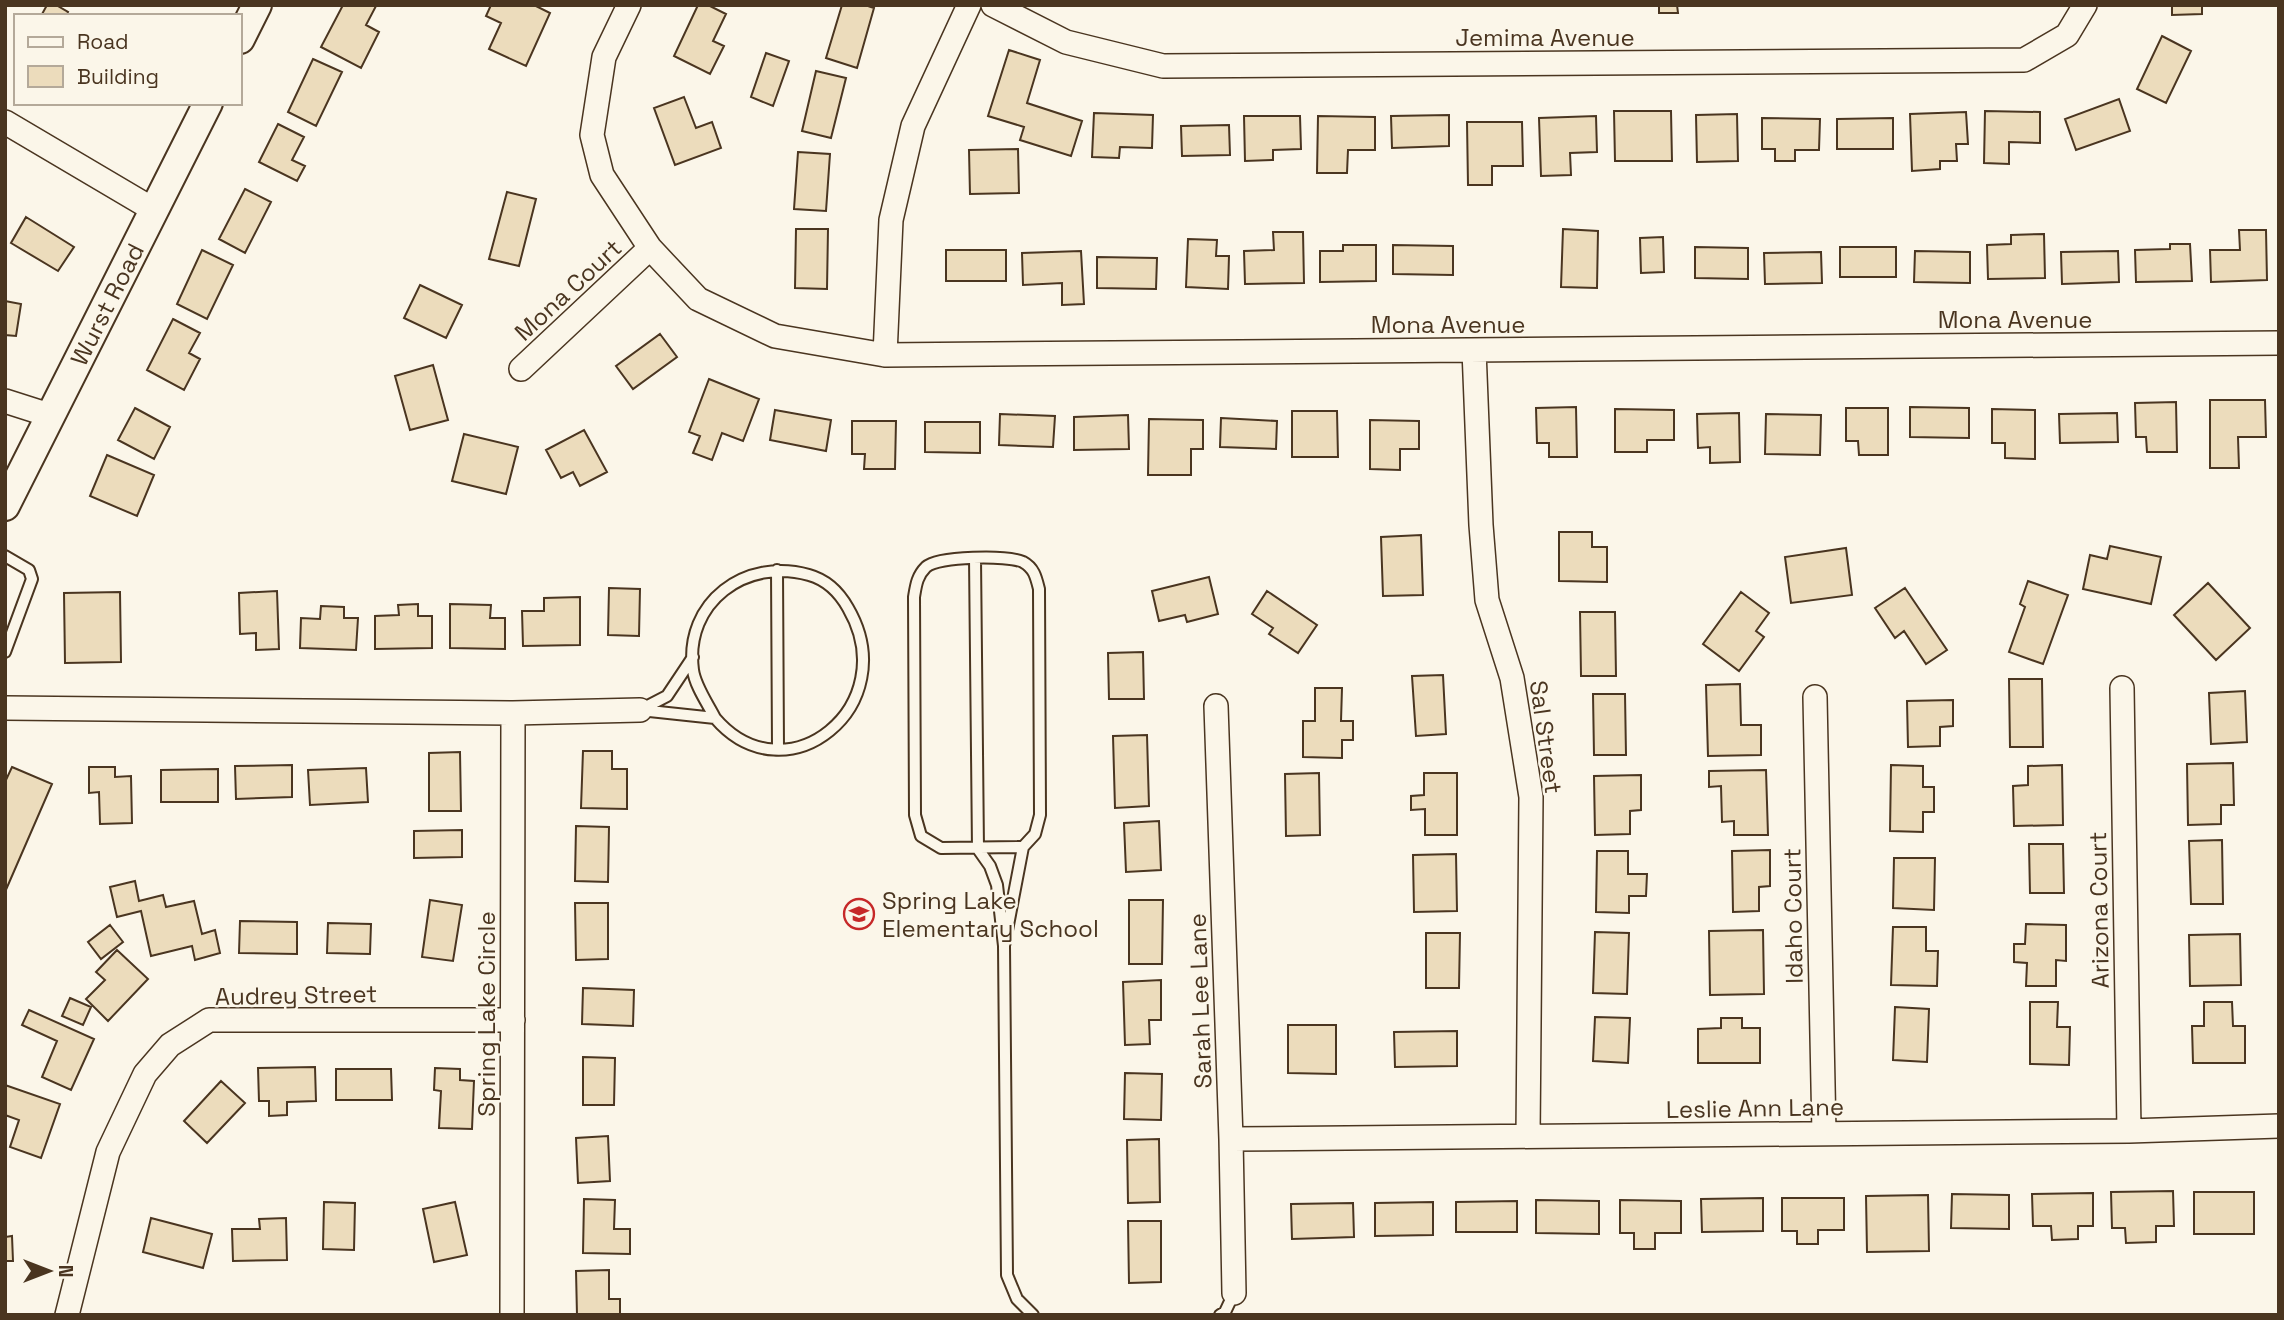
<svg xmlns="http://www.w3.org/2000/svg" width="2284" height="1320" viewBox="0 0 2284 1320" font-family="'Space Grotesk',sans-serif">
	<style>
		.building { fill: #ecdcbc; stroke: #4a3520; stroke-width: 2 }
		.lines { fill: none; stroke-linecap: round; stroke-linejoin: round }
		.service-casing { stroke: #4a3520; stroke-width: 14 }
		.minor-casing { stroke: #4a3520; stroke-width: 26 }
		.tertiary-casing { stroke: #4a3520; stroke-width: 32 }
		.service { stroke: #fbf6e9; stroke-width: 10 }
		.minor { stroke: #fbf6e9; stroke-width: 23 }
		.tertiary { stroke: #fbf6e9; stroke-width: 28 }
		.labels { text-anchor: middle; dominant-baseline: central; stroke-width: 5; stroke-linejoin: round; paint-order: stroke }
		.street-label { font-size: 24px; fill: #4a3520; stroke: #fbf6e9 }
		.poi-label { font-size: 24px; fill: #4a3520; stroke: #fbf6e9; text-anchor: start }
	</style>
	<rect width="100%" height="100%" fill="#fbf6e9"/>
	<path class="building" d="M47 5H56L68 12 66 16H41Z
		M343 5 376 6 366 25 379 32 361 68 321 47Z
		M491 5H534L550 13 526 66 489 49 501 23 486 16Z
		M698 5H708L726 14 713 41 724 46 710 74 674 56Z
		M842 5H865L874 8 857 68 826 58Z
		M1659 5H1677L1678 13H1659Z
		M2172 5H2202V14L2172 15Z
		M2162 36 2191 51 2166 103 2137 89Z
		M1009 50 1040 60 1027 103 1082 121 1071 156 1020 140 1024 127 988 116Z
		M766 53 789 61 773 106 751 97Z
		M313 59 342 72 316 126 288 112Z
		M816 71 846 78 831 138 802 131Z
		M684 97 696 128 712 122 721 148 675 165 654 108Z
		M2119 99 2130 131 2076 150 2065 119Z
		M1614 111H1671L1672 161H1615Z
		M1985 111 2040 112V143L2009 142V164L1984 163Z
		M1966 112 1968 144H1956L1957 161H1940V169L1912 171 1910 114Z
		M1094 113 1153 115 1152 148 1120 147 1119 158 1092 157Z
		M1737 114 1738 161 1697 162 1696 115Z
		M1449 115V146L1392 148 1391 116Z
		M1244 116H1300L1301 149 1273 150V160L1245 161Z
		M1318 116 1375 117V150H1348L1347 173H1317Z
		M1596 116 1597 152 1570 153 1571 175 1541 176 1539 118Z
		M1762 118 1820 119 1819 150H1795V161H1775V149H1762Z
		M1893 118V149H1837V119Z
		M1467 122H1522L1523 166H1492V185H1468Z
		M278 124 304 137 292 160 305 166 297 181 259 162Z
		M1229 125 1230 155 1182 156 1181 126Z
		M1018 149 1019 193 970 194 969 150Z
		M798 152 830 154 826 211 794 209Z
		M245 189 271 202 245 253 219 239Z
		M507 192 536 199 519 266 489 259Z
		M26 217 74 247 58 271 11 243Z
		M796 229H828L827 289 795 288Z
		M1563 229 1598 231 1597 288 1561 287Z
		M2239 230H2266L2267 280 2211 282 2210 250H2240Z
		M1273 232H1303L1304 283 1245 284 1244 251 1274 250Z
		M2044 234 2045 278 1988 279 1987 245 2011 244V235Z
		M1663 237 1664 272 1641 273 1640 238Z
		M1188 239 1217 240 1216 256H1229L1228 289 1186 287Z
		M2170 244H2190L2192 281 2136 282 2135 250 2170 249Z
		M1343 245H1376V281L1320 282V251H1343Z
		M1393 245 1453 246V275L1393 274Z
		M1695 247 1748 248V279L1695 278Z
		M1840 247H1896V277H1840Z
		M202 250 233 265 207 319 177 304Z
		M946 250H1006V281H946Z
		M1081 251 1084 304 1062 305V283L1023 285 1022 253Z
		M1915 251 1970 252V283L1914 282Z
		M2118 251 2119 282 2062 284 2061 252Z
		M1821 252 1822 283 1765 284 1764 253Z
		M1097 257 1157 258 1156 289 1097 288Z
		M420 285 462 305 446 338 404 318Z
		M5 301 21 304 16 336 5 335Z
		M173 319 200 333 189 353 200 359 184 390 147 370Z
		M660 334 677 357 633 389 616 366Z
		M433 365 448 420 410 430 395 376Z
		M709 379 759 399 743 441 722 433 712 460 693 453 700 436 689 432Z
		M2210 400H2265L2266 437H2238L2239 468H2210Z
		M2176 402 2177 452H2147L2146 437H2136L2135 403Z
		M1576 407 1577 457H1549V443H1537L1536 408Z
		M1910 407 1969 408V438L1910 437Z
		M135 408 170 427 154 459 118 440Z
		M1846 408H1888V455H1859L1858 441H1846Z
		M1615 409 1674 410V440H1647V452H1615Z
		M1992 409 2035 410V459L2005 458V443H1992Z
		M775 410 831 420 826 451 770 440Z
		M1292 411H1337L1338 457H1292Z
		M1739 413 1740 462 1710 463V447L1698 448 1697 414Z
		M2117 413 2118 442 2060 443 2059 414Z
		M1000 414 1055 416 1053 447 999 445Z
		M1766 414 1821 415 1820 455 1765 454Z
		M1128 415 1129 449 1074 450V417Z
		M1221 418 1277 421 1276 449 1220 447Z
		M1149 419 1203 420V449H1191V475H1148Z
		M1370 420 1419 421V449H1400V470L1370 469Z
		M852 421H896L895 469H864L865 454H852Z
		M925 422H980V453L925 452Z
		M584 430 607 472 580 486 573 472 561 478 546 450Z
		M464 434 518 447 506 494 452 481Z
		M107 455 154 475 137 516 90 496Z
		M1559 532H1592V547H1607V582L1559 581Z
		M1421 535 1423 595 1383 596 1381 537Z
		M2110 546 2161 557 2151 604 2083 589 2090 555 2107 559Z
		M1846 548 1852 595 1791 603 1785 557Z
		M1209 577 1218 614 1187 622 1185 615 1159 621 1152 591Z
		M2028 581 2068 595 2043 664 2009 652 2025 607 2020 604Z
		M2208 583 2250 628 2216 660 2174 615Z
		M609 588 640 589 639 636 608 635Z
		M1905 588 1947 650 1926 664 1904 631 1895 638 1875 608Z
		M277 591 279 649 256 650V633L240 634 239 593Z
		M1267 591 1317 625 1298 653 1269 634 1273 628 1252 614Z
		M120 592 121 662 65 663 64 593Z
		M1741 592 1769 613 1756 631 1764 637 1739 671 1703 644Z
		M580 597V645L523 646 522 611H544V598Z
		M418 604V616H432V648L375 649V616L399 615 398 605Z
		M450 604 491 605 490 618H505V649L450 648Z
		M321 606 344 607V618H358L356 650 300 648 301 618 320 619Z
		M1580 612H1615L1616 676H1581Z
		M1143 652 1144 699H1109L1108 653Z
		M1443 675 1446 734 1416 736 1412 676Z
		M2009 679H2042L2043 747H2010Z
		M1740 684 1741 725H1761V755L1708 756 1706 685Z
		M1315 688H1342L1341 721H1353V740H1342V758L1303 757V721H1315Z
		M2245 691 2247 742 2211 744 2209 693Z
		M1593 694H1625L1626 755H1594Z
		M1953 700V726L1940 727V746L1908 747 1907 701Z
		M1147 735 1149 806 1115 808 1113 736Z
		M583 751H612V769H627V809L581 808Z
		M460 752 461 811H429V753Z
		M2233 763 2234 805H2221V824L2188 825 2187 764Z
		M292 765V797L236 799 235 766Z
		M1891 765 1923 766V787H1934V812H1923V832L1890 831Z
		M2062 765 2063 825 2014 826 2013 786 2028 785V766Z
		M12 767 52 784 5 892V782Z
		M89 767H115V777L131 776 132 823 100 824 99 792 89 793Z
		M366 768 368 802 310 805 308 770Z
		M218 769V802H161V770Z
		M1766 770 1768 835H1734V821L1722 822 1721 786 1709 787V771Z
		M1319 773 1320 835 1286 836 1285 774Z
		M1424 773H1457V835H1425V809L1411 810V796L1424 795Z
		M1641 775V810L1630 811V834L1595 835 1594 776Z
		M1159 821 1161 870 1126 872 1124 823Z
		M576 826 609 827 608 882 575 881Z
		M462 830V857L414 858V831Z
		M2222 840 2223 904H2191L2189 841Z
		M2029 844H2063L2064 893H2030Z
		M1770 850V886L1759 887V911L1733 912 1732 851Z
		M1597 851H1628V874H1647L1646 896H1629V913L1596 912Z
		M1456 854 1457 911 1414 912 1413 855Z
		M1894 858H1935L1934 910 1893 908Z
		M135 881 139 901 163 895 166 907 194 901 202 934 215 930 220 953 195 960 192 946 151 956 141 911 117 917 110 887Z
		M430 900 462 905 453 961 422 957Z
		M1129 900H1163L1162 964H1129Z
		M575 903H608V959L576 960Z
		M240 921 297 922V954L239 953Z
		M328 923 371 924 370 954 327 953Z
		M2026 924 2066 925V961L2056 960V986H2026L2027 963 2014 962V944H2025Z
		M110 925 123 942 101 959 88 942Z
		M1893 927H1926V951H1938L1937 986 1891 985Z
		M1763 930 1764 994 1710 995 1709 931Z
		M1595 932 1629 933 1627 994 1593 993Z
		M1426 933H1460L1459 988H1426Z
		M2240 934 2241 985 2190 986 2189 935Z
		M117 950 148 979 108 1021 86 999 105 980 96 972Z
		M1161 980V1020H1149L1150 1044 1125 1045 1123 982Z
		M583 988 634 990 633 1026 582 1024Z
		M70 998 91 1007 83 1025 62 1016Z
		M2030 1002H2058L2057 1027H2070L2069 1065 2030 1064Z
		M2204 1002H2232L2233 1026H2245V1063H2193L2192 1026H2204Z
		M1895 1007 1929 1009 1927 1062 1893 1060Z
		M29 1010 94 1039 71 1090 42 1077 57 1041 22 1025Z
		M1595 1017 1630 1018 1628 1063 1593 1061Z
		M1721 1018H1742V1028H1760V1063H1698V1029L1721 1028Z
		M1288 1025H1336V1074L1288 1073Z
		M1457 1031V1066L1395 1067 1394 1032Z
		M583 1057 615 1058 614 1105H583Z
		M315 1067 316 1101 287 1102V1115L269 1116V1101H259L258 1068Z
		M435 1068 460 1069V1080L474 1081 472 1129 439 1128 441 1091 434 1090Z
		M336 1069H391L392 1100H336Z
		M1125 1073 1162 1074 1161 1120 1124 1119Z
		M221 1081 245 1103 207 1143 184 1121Z
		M5 1085 60 1104 41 1158 10 1147 19 1120 5 1115Z
		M608 1136 610 1181 578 1183 576 1138Z
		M1159 1139 1160 1202 1128 1203 1127 1140Z
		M2173 1191 2174 1226H2156V1242L2126 1243 2125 1228H2112L2111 1192Z
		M2194 1192H2254V1234H2194Z
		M2093 1193V1226H2078V1239L2052 1240 2051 1226H2033L2032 1194Z
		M1952 1194 2009 1195V1229L1951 1228Z
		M1928 1195 1929 1251 1867 1252 1866 1196Z
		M1763 1198V1231L1702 1232 1701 1199Z
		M1782 1198H1844V1230H1818V1244H1797V1231H1782Z
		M584 1199 615 1200 614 1229H630V1254L583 1253Z
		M1536 1200 1599 1201V1234L1536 1233Z
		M1620 1200 1681 1201V1233H1655V1249H1634V1233H1620Z
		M1517 1201V1232H1456V1202Z
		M324 1202 355 1203 354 1250 323 1249Z
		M455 1202 467 1255 434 1262 423 1209Z
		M1433 1202V1235L1375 1236V1203Z
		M1353 1203 1354 1237 1292 1239 1291 1204Z
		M151 1218 212 1234 203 1268 143 1252Z
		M286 1218 287 1260 233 1261 232 1229H260L259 1219Z
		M1128 1221H1161V1282L1129 1283Z
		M12 1236 13 1261H5V1237Z
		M609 1270V1299H620V1315H577L576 1271Z"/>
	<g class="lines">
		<g class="service-casing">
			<path id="service" d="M5 556 29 570 32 579 5 652
				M975 558 978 849 990 866 997 885 1004 946 1007 1275 1017 1299 1033 1315
				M777 570 778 749
				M640 710 715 718C786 801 905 706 848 608 839 592 827 580 809 575 746 557 684 602 693 670 695 686 708 704 715 718
				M640 710 667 696 693 657
				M1004 946 1023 847 1035 834 1040 815 1039 589C1036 577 1034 568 1023 562 1007 555 938 556 926 567 917 576 916 585 914 597L915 815 921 836 941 848 1023 847
				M1220 1315 1225 1312 1234 1293"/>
		</g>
		<g class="minor-casing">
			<path id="minor" d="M629 5 604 57 592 135 602 175 650 248 698 299 775 336 885 355 2279 343
				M993 5 1066 42 1163 66 2024 60 2067 35 2085 5
				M5 122 154 210
				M1474 350 1481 525 1487 600 1512 678 1531 797 1528 1136
				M885 355 891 220 913 126 969 5
				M521 369 650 248
				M5 401 52 416
				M2122 688 2129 1131
				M1815 697 1824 1133
				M1216 706 1231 1139 1234 1293
				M5 708 513 713 640 710
				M1231 1139 2129 1131 2279 1126
				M67 1315 108 1152 145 1074 170 1045 209 1020H513
				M512 1315 513 713"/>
		</g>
		<g class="tertiary-casing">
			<g id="tertiary">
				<path d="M240 39 257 5"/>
				<path id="s1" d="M5 506 208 103"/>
			</g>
		</g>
		<use href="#service" class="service"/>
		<use href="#minor" class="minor"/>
		<use href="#tertiary" class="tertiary"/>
	</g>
	<defs>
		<g id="school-ring" transform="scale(1.575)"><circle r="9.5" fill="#fbf6e9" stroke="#c62828" stroke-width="1.5"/><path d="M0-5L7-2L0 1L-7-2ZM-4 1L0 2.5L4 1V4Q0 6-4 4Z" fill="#c62828"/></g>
	</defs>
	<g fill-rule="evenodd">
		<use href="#school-ring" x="859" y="914"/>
	</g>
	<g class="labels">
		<g class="street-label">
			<text x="1545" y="37">Jemima Avenue</text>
			<text transform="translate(568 290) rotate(-43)">Mona Court</text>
			<text stroke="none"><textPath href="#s1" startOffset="226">Wurst Road</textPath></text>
			<text x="2015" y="319">Mona Avenue</text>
			<text x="1448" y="324">Mona Avenue</text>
			<text transform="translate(1546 737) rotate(82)">Sal Street</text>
			<text transform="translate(2099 910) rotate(-91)">Arizona Court</text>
			<text transform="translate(1793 916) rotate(-91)">Idaho Court</text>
			<text transform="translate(296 995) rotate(-1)">Audrey Street</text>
			<text transform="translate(1200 1001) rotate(-92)">Sarah Lee Lane</text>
			<text transform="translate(486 1014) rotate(-90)">Spring Lake Circle</text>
			<text transform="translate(1755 1108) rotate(-1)">Leslie Ann Lane</text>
		</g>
		<g class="poi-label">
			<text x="882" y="900">Spring Lake<tspan x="882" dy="28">Elementary School</tspan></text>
		</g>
	</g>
	<rect width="2284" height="1320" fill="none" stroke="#4a3520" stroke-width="14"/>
	<rect x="14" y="14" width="228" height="91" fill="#fbf6e9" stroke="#b4a999" stroke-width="2"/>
	<rect x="28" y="37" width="35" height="10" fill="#fbf6e9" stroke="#b4a999" stroke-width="2"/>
	<text x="77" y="49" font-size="21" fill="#4a3520">Road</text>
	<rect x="28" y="66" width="35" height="21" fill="#ecdcbc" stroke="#b4a999" stroke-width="2"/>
	<text x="77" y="84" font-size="21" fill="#4a3520">Building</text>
	<g transform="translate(49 1271) rotate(90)" stroke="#fbf6e9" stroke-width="5" paint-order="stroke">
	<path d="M0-5L12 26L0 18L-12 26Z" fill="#4a3520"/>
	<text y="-10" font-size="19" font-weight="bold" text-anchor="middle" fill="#4a3520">N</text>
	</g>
</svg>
